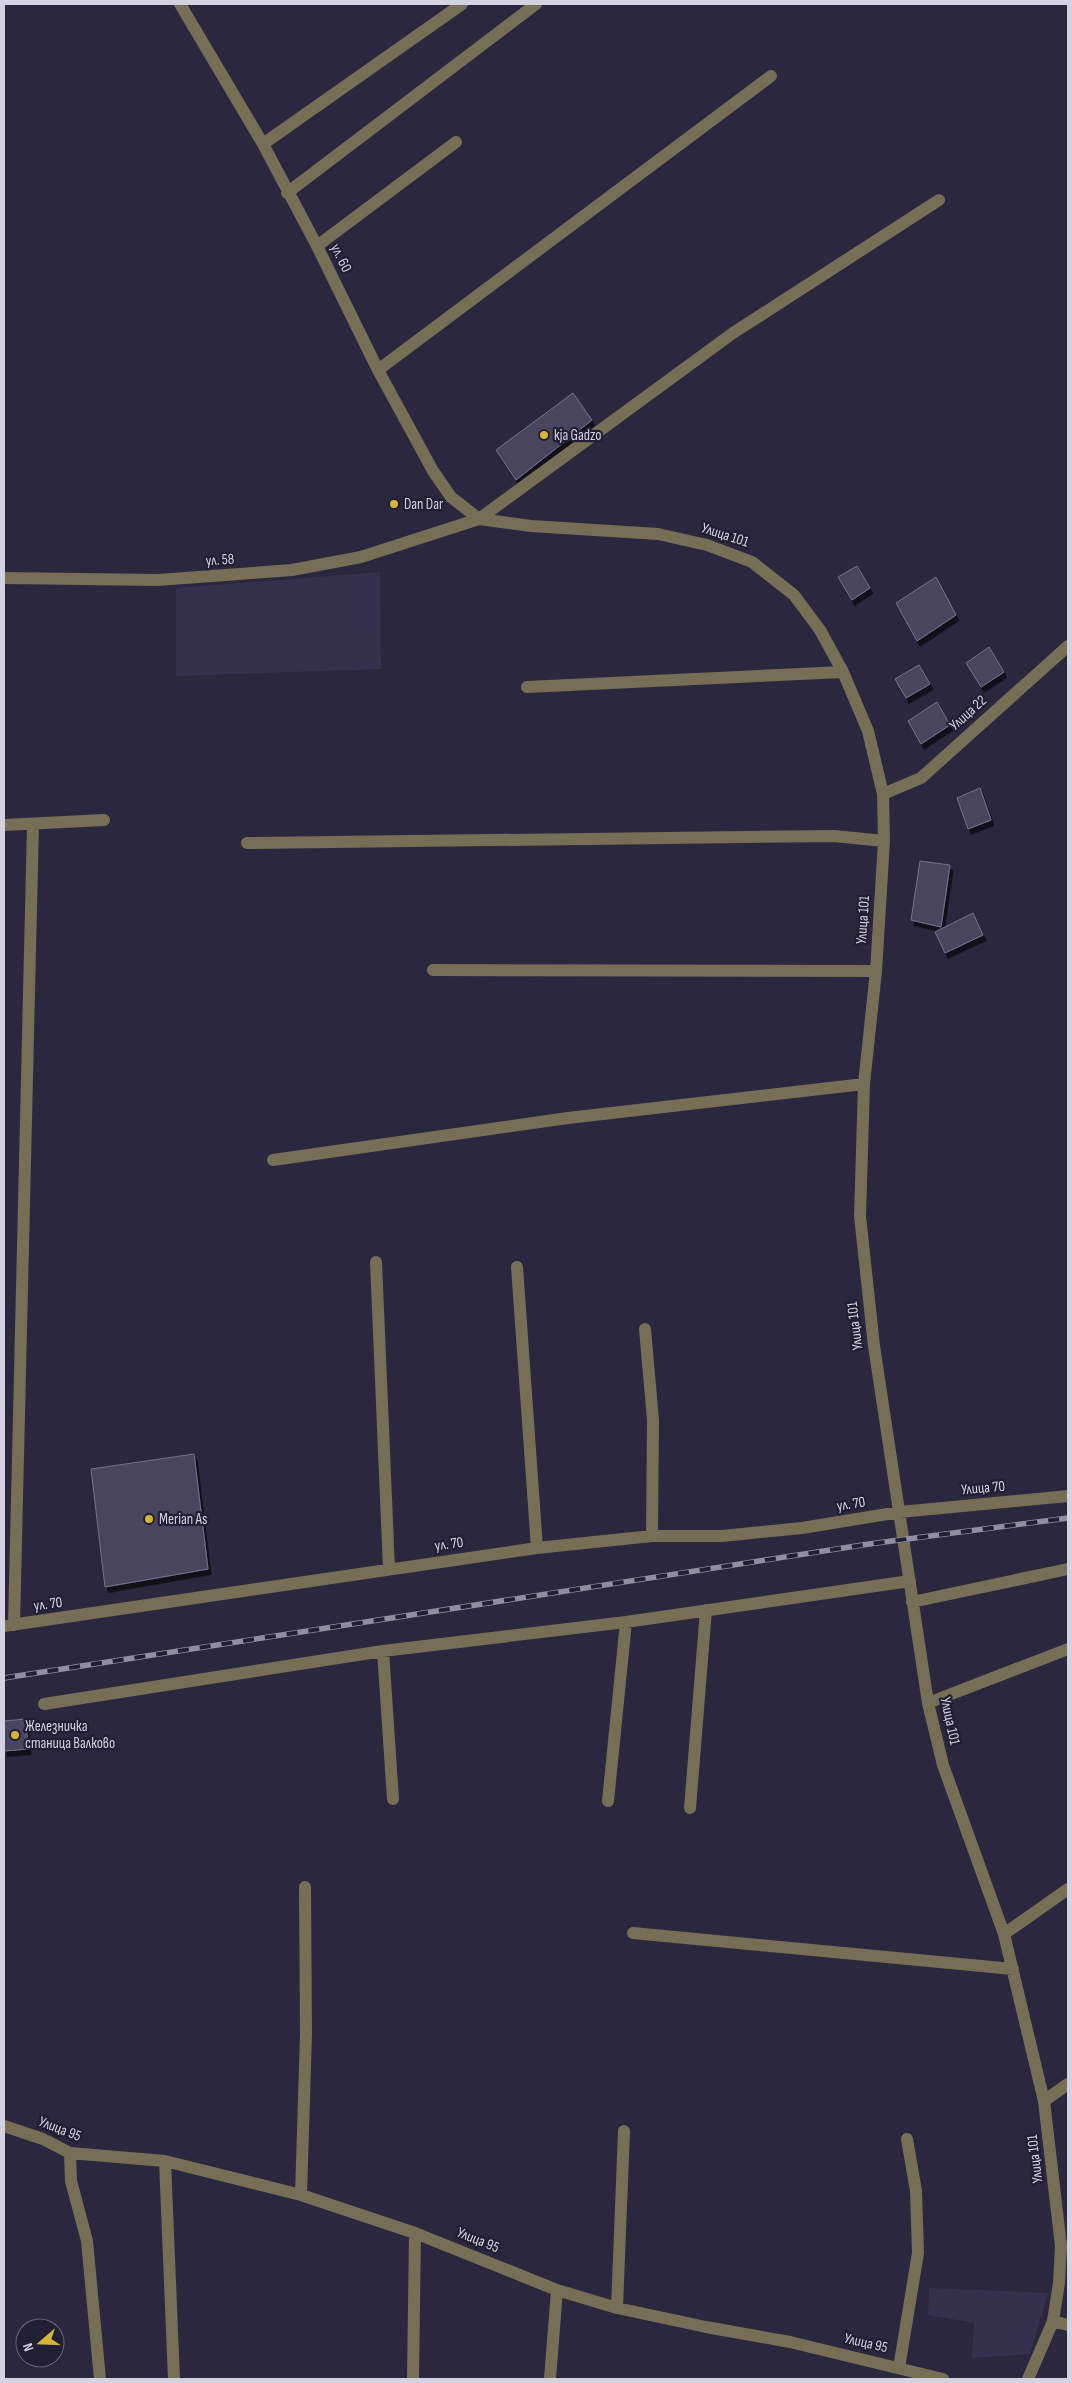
<svg xmlns="http://www.w3.org/2000/svg" width="1072" height="2383" viewBox="0 0 1072 2383" font-family="'Sofia Sans Condensed',sans-serif">
	<style>
		.built { fill: #35304e }
		.building { fill: #49455f; stroke: #76728e; filter: url(#shadow) }
		.lines { fill: none; stroke-linecap: round; stroke-linejoin: round }
		.minor { stroke: #766f56; stroke-width: 12 }
		.rail-casing { stroke: #918ea1; stroke-width: 5.5 }
		.rail { stroke: #221e34; stroke-width: 4; stroke-dasharray: 11; stroke-linecap: butt }
		.poi-dot { fill: #d4b535; stroke: #221e34; stroke-width: 2 }
		.labels { text-anchor: middle; dominant-baseline: central; stroke-width: 4.5; stroke-linejoin: round; paint-order: stroke }
		.street-label { font-size: 15px; fill: #d4d2e1; stroke: #221e34 }
		.poi-label { font-size: 15px; fill: #d4d2e1; stroke: #221e34; text-anchor: start }
	</style>
	<defs>
		<filter id="shadow"><feDropShadow dx="3" dy="5.5" stdDeviation="0" flood-color="#0009"/></filter>
	</defs>
	<rect width="100%" height="100%" fill="#2b273f"/>
	<path class="built" d="M380 572 381 669 176 676V588Z
		M929 2288 1048 2293 1030 2354 972 2358 974 2323 928 2315Z"/>
	<path class="building" d="M573 393 592 420 516 480 496 450Z
		M857 566 870 588 852 600 838 577Z
		M936 577 956 615 917 641 896 603Z
		M989 647 1004 672 981 687 966 663Z
		M919 665 930 684 906 698 895 679Z
		M937 702 950 725 921 744 908 721Z
		M980 788 991 820 968 829 957 798Z
		M920 861 950 865 941 927 911 920Z
		M973 913 983 935 945 953 935 932Z
		M194 1454 208 1569 105 1587 91 1469Z
		M26 1719 28 1749 4 1751V1721Z"/>
	<g class="lines">
		<path class="minor" d="M180 4 263 144 317 246 378 370 433 471 451 497 479 519 531 526 658 534 707 545 752 562 794 595 820 630 843 672 868 731 883 794 884 841 876 971 864 1084 860 1216 874 1346 928 1703 943 1765 1004 1934 1044 2101 1061 2246 1059 2283 1053 2321 1028 2379
			M263 144 462 4
			M287 193 536 4
			M317 246 456 142
			M378 370 771 76
			M4 578 158 580 292 570 361 557 479 519 733 333 939 200
			M527 687 843 672
			M883 794 921 778 1068 646
			M4 825 104 820
			M247 843 834 836 884 841
			M433 970 876 971
			M273 1160 568 1118 864 1084
			M376 1262 389 1569
			M517 1267 537 1548
			M645 1329 653 1420 652 1536
			M912 1602 1068 1569
			M14 1625 33 825
			M4 1626 537 1548 652 1536H722L802 1528 900 1512 1068 1496
			M383 1651 393 1799
			M928 1703 1068 1649
			M44 1704 383 1651 626 1622 910 1581
			M608 1801 626 1622
			M690 1808 706 1610
			M633 1933 1013 1969
			M1004 1934 1068 1889
			M1044 2101 1068 2084
			M4 2126 43 2139 70 2153 165 2161 301 2195 415 2233 557 2290 617 2308 706 2327 790 2342 943 2379
			M70 2153 71 2181 87 2241 100 2379
			M165 2161 174 2379
			M301 2195 306 2034 305 1887
			M617 2308 624 2131
			M1053 2321 1068 2325
			M899 2368 918 2253 916 2191 907 2139
			M413 2379 415 2233
			M550 2379 557 2290"/>
		<g class="rail-casing">
			<path id="rail" d="M4 1678 869 1544 1068 1518"/>
		</g>
		<use href="#rail" class="rail"/>
	</g>
	<g class="poi-dot">
		<circle cx="544" cy="435" r="5"/>
		<circle cx="394" cy="504" r="5"/>
		<circle cx="149" cy="1519" r="5"/>
		<circle cx="15" cy="1735" r="5"/>
	</g>
	<g class="labels">
		<g class="street-label">
			<text transform="translate(341 258) rotate(64)">ул. 60</text>
			<text transform="translate(725 535) rotate(18)">Улица 101</text>
			<text transform="translate(220 560) rotate(-4)">ул. 58</text>
			<text transform="translate(968 713) rotate(-42)">Улица 22</text>
			<text transform="translate(863 920) rotate(-86)">Улица 101</text>
			<text transform="translate(855 1326) rotate(-97)">Улица 101</text>
			<text transform="translate(983 1488) rotate(-5)">Улица 70</text>
			<text transform="translate(851 1504) rotate(-9)">ул. 70</text>
			<text transform="translate(449 1544) rotate(-8)">ул. 70</text>
			<text transform="translate(48 1604) rotate(-8)">ул. 70</text>
			<text transform="translate(950 1721) rotate(78)">Улица 101</text>
			<text transform="translate(60 2129) rotate(21)">Улица 95</text>
			<text transform="translate(1035 2159) rotate(-97)">Улица 101</text>
			<text transform="translate(478 2240) rotate(22)">Улица 95</text>
			<text transform="translate(866 2343) rotate(13)">Улица 95</text>
		</g>
		<g class="poi-label">
			<text x="554" y="435">kja Gadzo</text>
			<text x="404" y="504">Dan Dar</text>
			<text x="159" y="1519">Merian As</text>
			<text x="25" y="1726">Железничка<tspan x="25" dy="17">станица Валково</tspan></text>
		</g>
	</g>
	<rect width="1072" height="2383" fill="none" stroke="#d4d2e1" stroke-width="10"/>
	<g transform="translate(40 2343) rotate(251)"><circle r="24" fill="#221e34" stroke="#696679"/>
	<path d="M0-4L9 19L0 12L-9 19Z" fill="#d4b535"/>
	<text y="-8" font-size="14" font-weight="bold" text-anchor="middle" fill="#d4d2e1">N</text>
	</g>
</svg>
